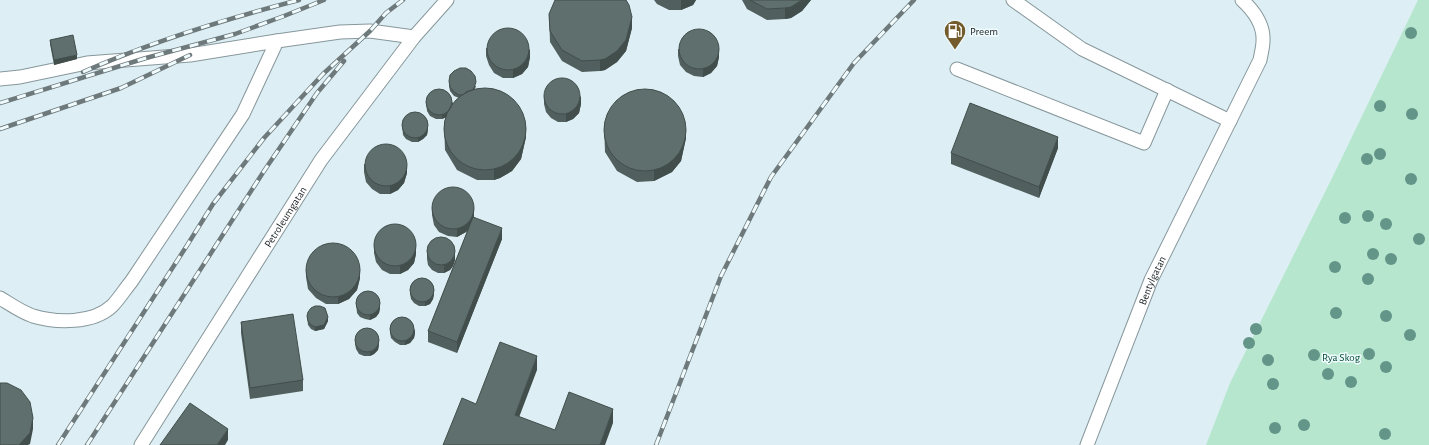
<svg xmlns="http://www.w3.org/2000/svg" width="1429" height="445" viewBox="0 0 1429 445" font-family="'Alegreya Sans',sans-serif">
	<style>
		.green { fill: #b6e7ce }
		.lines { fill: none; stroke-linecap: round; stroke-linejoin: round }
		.lane-casing { stroke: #87979c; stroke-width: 15 }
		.lane { stroke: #fff; stroke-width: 13 }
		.rail-casing { stroke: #6e797c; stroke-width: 4.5 }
		.rail { stroke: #f0fbfe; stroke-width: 3; stroke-dasharray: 9; stroke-linecap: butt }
		.tree { fill: #649589 }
		.wall { fill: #515f5e }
		.shaded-wall { fill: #424e4c }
		.building { fill: #5e6f6d; stroke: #424e4c }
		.labels { text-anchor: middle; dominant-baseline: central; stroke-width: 3; stroke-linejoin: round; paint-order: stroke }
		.poi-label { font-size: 11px; fill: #1c2224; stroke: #f0fbfe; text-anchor: start }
		.street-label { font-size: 11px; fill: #1c2224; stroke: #f0fbfe }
		.park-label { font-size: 11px; fill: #014b32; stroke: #f0fbfe }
	</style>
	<rect width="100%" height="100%" fill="#ddeff4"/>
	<path class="green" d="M1418 0H1429V445H1206L1230 383 1333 176Z"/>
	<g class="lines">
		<g class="lane-casing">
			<g id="lane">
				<path d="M1013 0 1082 49 1230 121"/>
				<path d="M957 69 1144 143 1167 90"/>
				<path d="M0 79 20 77 87 63 190 55 277 41"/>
				<path d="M0 298C10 304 21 312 33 316 56 323 93 324 112 306 119 299 125 289 131 282L243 114 277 41 340 32 370 31 414 37"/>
				<path id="s1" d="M141 445 321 160 414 37 447 0"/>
				<path id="s2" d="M1087 445 1151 280 1260 60C1261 54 1263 47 1263 41 1264 24 1254 11 1242 0"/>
			</g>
		</g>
		<use href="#lane" class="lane"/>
		<g class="rail-casing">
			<path id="rail" d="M83 72C153 41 225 19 299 0
				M0 103 146 58 235 34 284 16 324 0
				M0 129 121 88 190 55
				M58 445 186 247 213 204 264 138 323 74 370 31 386 13 403 0
				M87 445 264 171 317 93 344 61
				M656 445 721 276 771 177 854 63 914 0"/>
		</g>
		<use href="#rail" class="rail"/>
	</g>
	<g class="tree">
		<circle cx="1411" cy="33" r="6"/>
		<circle cx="1380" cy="106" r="6"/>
		<circle cx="1412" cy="114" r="6"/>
		<circle cx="1380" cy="154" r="6"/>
		<circle cx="1367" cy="159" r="6"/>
		<circle cx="1411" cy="179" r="6"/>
		<circle cx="1368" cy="216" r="6"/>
		<circle cx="1345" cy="218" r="6"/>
		<circle cx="1386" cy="224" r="6"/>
		<circle cx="1419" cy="239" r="6"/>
		<circle cx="1373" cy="254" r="6"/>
		<circle cx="1391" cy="259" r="6"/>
		<circle cx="1335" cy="267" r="6"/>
		<circle cx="1368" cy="279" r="6"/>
		<circle cx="1336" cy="313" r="6"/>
		<circle cx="1386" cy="316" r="6"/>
		<circle cx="1256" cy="329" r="6"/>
		<circle cx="1410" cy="335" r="6"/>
		<circle cx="1249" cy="343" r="6"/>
		<circle cx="1369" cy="354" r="6"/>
		<circle cx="1314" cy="355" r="6"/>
		<circle cx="1268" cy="360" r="6"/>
		<circle cx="1386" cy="367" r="6"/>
		<circle cx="1328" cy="374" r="6"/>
		<circle cx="1351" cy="382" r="6"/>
		<circle cx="1273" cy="384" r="6"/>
		<circle cx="1304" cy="425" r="6"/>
		<circle cx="1275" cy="428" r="6"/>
		<circle cx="1385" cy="434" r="6"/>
	</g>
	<path class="wall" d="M654 0H696L693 5 681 10H669L657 4Z
		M742 0H811L802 11 791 18 785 19 767 20 747 9Z
		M549 14 632 28 626 51 617 62 605 70 600 71 582 72 562 61 550 42Z
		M50 40 77 59 54 65 50 44Z
		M486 48 530 57 528 67 522 74 513 78H503L494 73 489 65 486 56Z
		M678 49 719 57 717 66 711 73 703 77 694 76 686 72 680 65 678 56Z
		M449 81 476 86 475 89 526 137 521 159 512 171 500 178 494 180H477L457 170 445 150 444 123 446 117 442 119H436L430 116 427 111 426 101 453 104 459 98 454 96 450 91 449 86Z
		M544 96 581 104 579 113 573 119 566 122H558L551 118 546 112 544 104Z
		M402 124 428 129 427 135 423 139 418 142H412L406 139 403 135Z
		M604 124 686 138 681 161 672 172 654 181 637 182 617 171 605 152Z
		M1058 148 1039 198 951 164V153Z
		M364 164 407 173 404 183 398 190 390 194H380L372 189 366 182 364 172Z
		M432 207 474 216V217L502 239 457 353 428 342V331L468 230 466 232 457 237 448 236 439 232 434 225 432 215Z
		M374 245 416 254 414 263 408 270 400 274H390L382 270 376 262 374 253Z
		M427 251 455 260 453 266 450 270 444 273H438L432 270 428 265 427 259Z
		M306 269 360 278 357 290 349 299 338 304H326L316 298 308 289 306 277Z
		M410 289 434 294 433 299 430 304 425 306H419L414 303 411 299 410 294Z
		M356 303 380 308 379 313 376 317 370 320 365 319 360 317 357 313Z
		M307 316 328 321 324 329 315 331 311 329 308 325Z
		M241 322 303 380V391L250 399 241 333Z
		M390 328 415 333 414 338 410 343 405 345H400L395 342 391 338 390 333Z
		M355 340 379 344 378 350 374 354 370 356H364L359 354 356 349 355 344Z"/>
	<path class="shaded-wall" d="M681 0H696L693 5 681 10Z
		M802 0H811L802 11 791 18 785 19V8Z
		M632 17V28L626 51 617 62 605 70 600 71V60Z
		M530 49V57L528 67 522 74 513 78V70Z
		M719 49V57L717 66 711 73 703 77V69Z
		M77 55V59L54 65V60Z
		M581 96V104L579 113 573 119 566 122V114Z
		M453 102V106L447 117 442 119V115Z
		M428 125V129L427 135 423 139 418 142V138Z
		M526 126V137L521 159 512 171 500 178 494 180V169Z
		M686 127V138L681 161 672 172 654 181V170Z
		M1058 137V148L1039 198V187Z
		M407 166V173L404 183 398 190 390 194V186Z
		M474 208V216L472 226 466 232 457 237V229Z
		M502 228V239L457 353V342Z
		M416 246V254L414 263 408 270 400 274V266Z
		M455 252V260L453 266 450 270 444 273V265Z
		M360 270V278L357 290 349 299 338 304V296Z
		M434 290V294L433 299 430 304 425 306V302Z
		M380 304V308L379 313 376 317 370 320V316Z
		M328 317V321L324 329 315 331V327Z
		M415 329V333L414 338 410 343 405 345V341Z
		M379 340V344L378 350 374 354 370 356V352Z
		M537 356V370L515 428V415Z
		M613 409V423L605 445H600Z
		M33 418V429L30 444 28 445H19Z
		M228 429V440L225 445H217Z"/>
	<path class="building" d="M555 0H626L629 5 632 17 626 40 617 51 605 59 600 60 582 61 562 50 550 31 549 14Z
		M750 0H802L791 7 785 8 767 9Z
		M487 49a21 21 0 1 1 42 0a21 21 0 1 1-42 0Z
		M679 49a20 20 0 1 1 40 0a20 20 0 1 1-40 0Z
		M73 35 77 55 54 60 50 40Z
		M460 68H466L471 71 475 76 476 82 474 88 472 90 466 92 463 95H459L454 92 450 87 449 81 450 75 454 71Z
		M544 96a18 18 0 1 1 36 0a18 18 0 1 1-36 0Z
		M444 129a41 41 0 1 1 82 0a41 41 0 1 1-82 0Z
		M426 102a13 13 0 1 1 26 0a13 13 0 1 1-26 0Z
		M604 130a41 41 0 1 1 82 0a41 41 0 1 1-82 0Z
		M970 103 1058 137 1039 187 951 153Z
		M402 125a13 13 0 1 1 26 0a13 13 0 1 1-26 0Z
		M365 165a21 21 0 1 1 42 0a21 21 0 1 1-42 0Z
		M432 208a21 21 0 1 1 42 0a21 21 0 1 1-42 0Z
		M473 217 502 228 457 342 428 331Z
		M374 245a21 21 0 1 1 42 0a21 21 0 1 1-42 0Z
		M427 251a14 14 0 1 1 28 0a14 14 0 1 1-28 0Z
		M306 270a27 27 0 1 1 54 0a27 27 0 1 1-54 0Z
		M410 290a12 12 0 1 1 24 0a12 12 0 1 1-24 0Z
		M356 303a12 12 0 1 1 24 0a12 12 0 1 1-24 0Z
		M315 306H320L325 308 328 317 324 325 315 327 311 325 308 321 307 316 308 312 311 308Z
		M293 314 303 380 250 388 241 322Z
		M390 329a12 12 0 1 1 24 0a12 12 0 1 1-24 0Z
		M355 340a12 12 0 1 1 24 0a12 12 0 1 1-24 0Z
		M500 342 537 356 515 415 555 430 569 392 613 409 600 445H443L462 398 476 404Z
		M0 383H7L21 390 30 402 33 418 30 433 19 445H0Z
		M190 403 228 429 217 445H160Z"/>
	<defs>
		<g id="fuel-pin" transform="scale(1.15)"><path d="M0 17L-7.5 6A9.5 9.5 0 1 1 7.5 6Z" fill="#745b2c" stroke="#f0fbfe"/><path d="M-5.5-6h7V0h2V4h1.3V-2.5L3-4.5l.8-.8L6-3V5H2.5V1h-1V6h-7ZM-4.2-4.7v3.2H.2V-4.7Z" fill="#fff"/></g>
	</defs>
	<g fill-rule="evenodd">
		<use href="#fuel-pin" x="955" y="31"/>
	</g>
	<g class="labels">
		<g class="poi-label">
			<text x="970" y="31">Preem</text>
		</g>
		<g class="street-label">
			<text stroke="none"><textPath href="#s1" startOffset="270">Petroleumgatan</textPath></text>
			<text stroke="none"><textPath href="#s2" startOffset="177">Bentylgatan</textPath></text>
		</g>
		<g class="park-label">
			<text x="1341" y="357">Rya Skog</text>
		</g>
	</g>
</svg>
